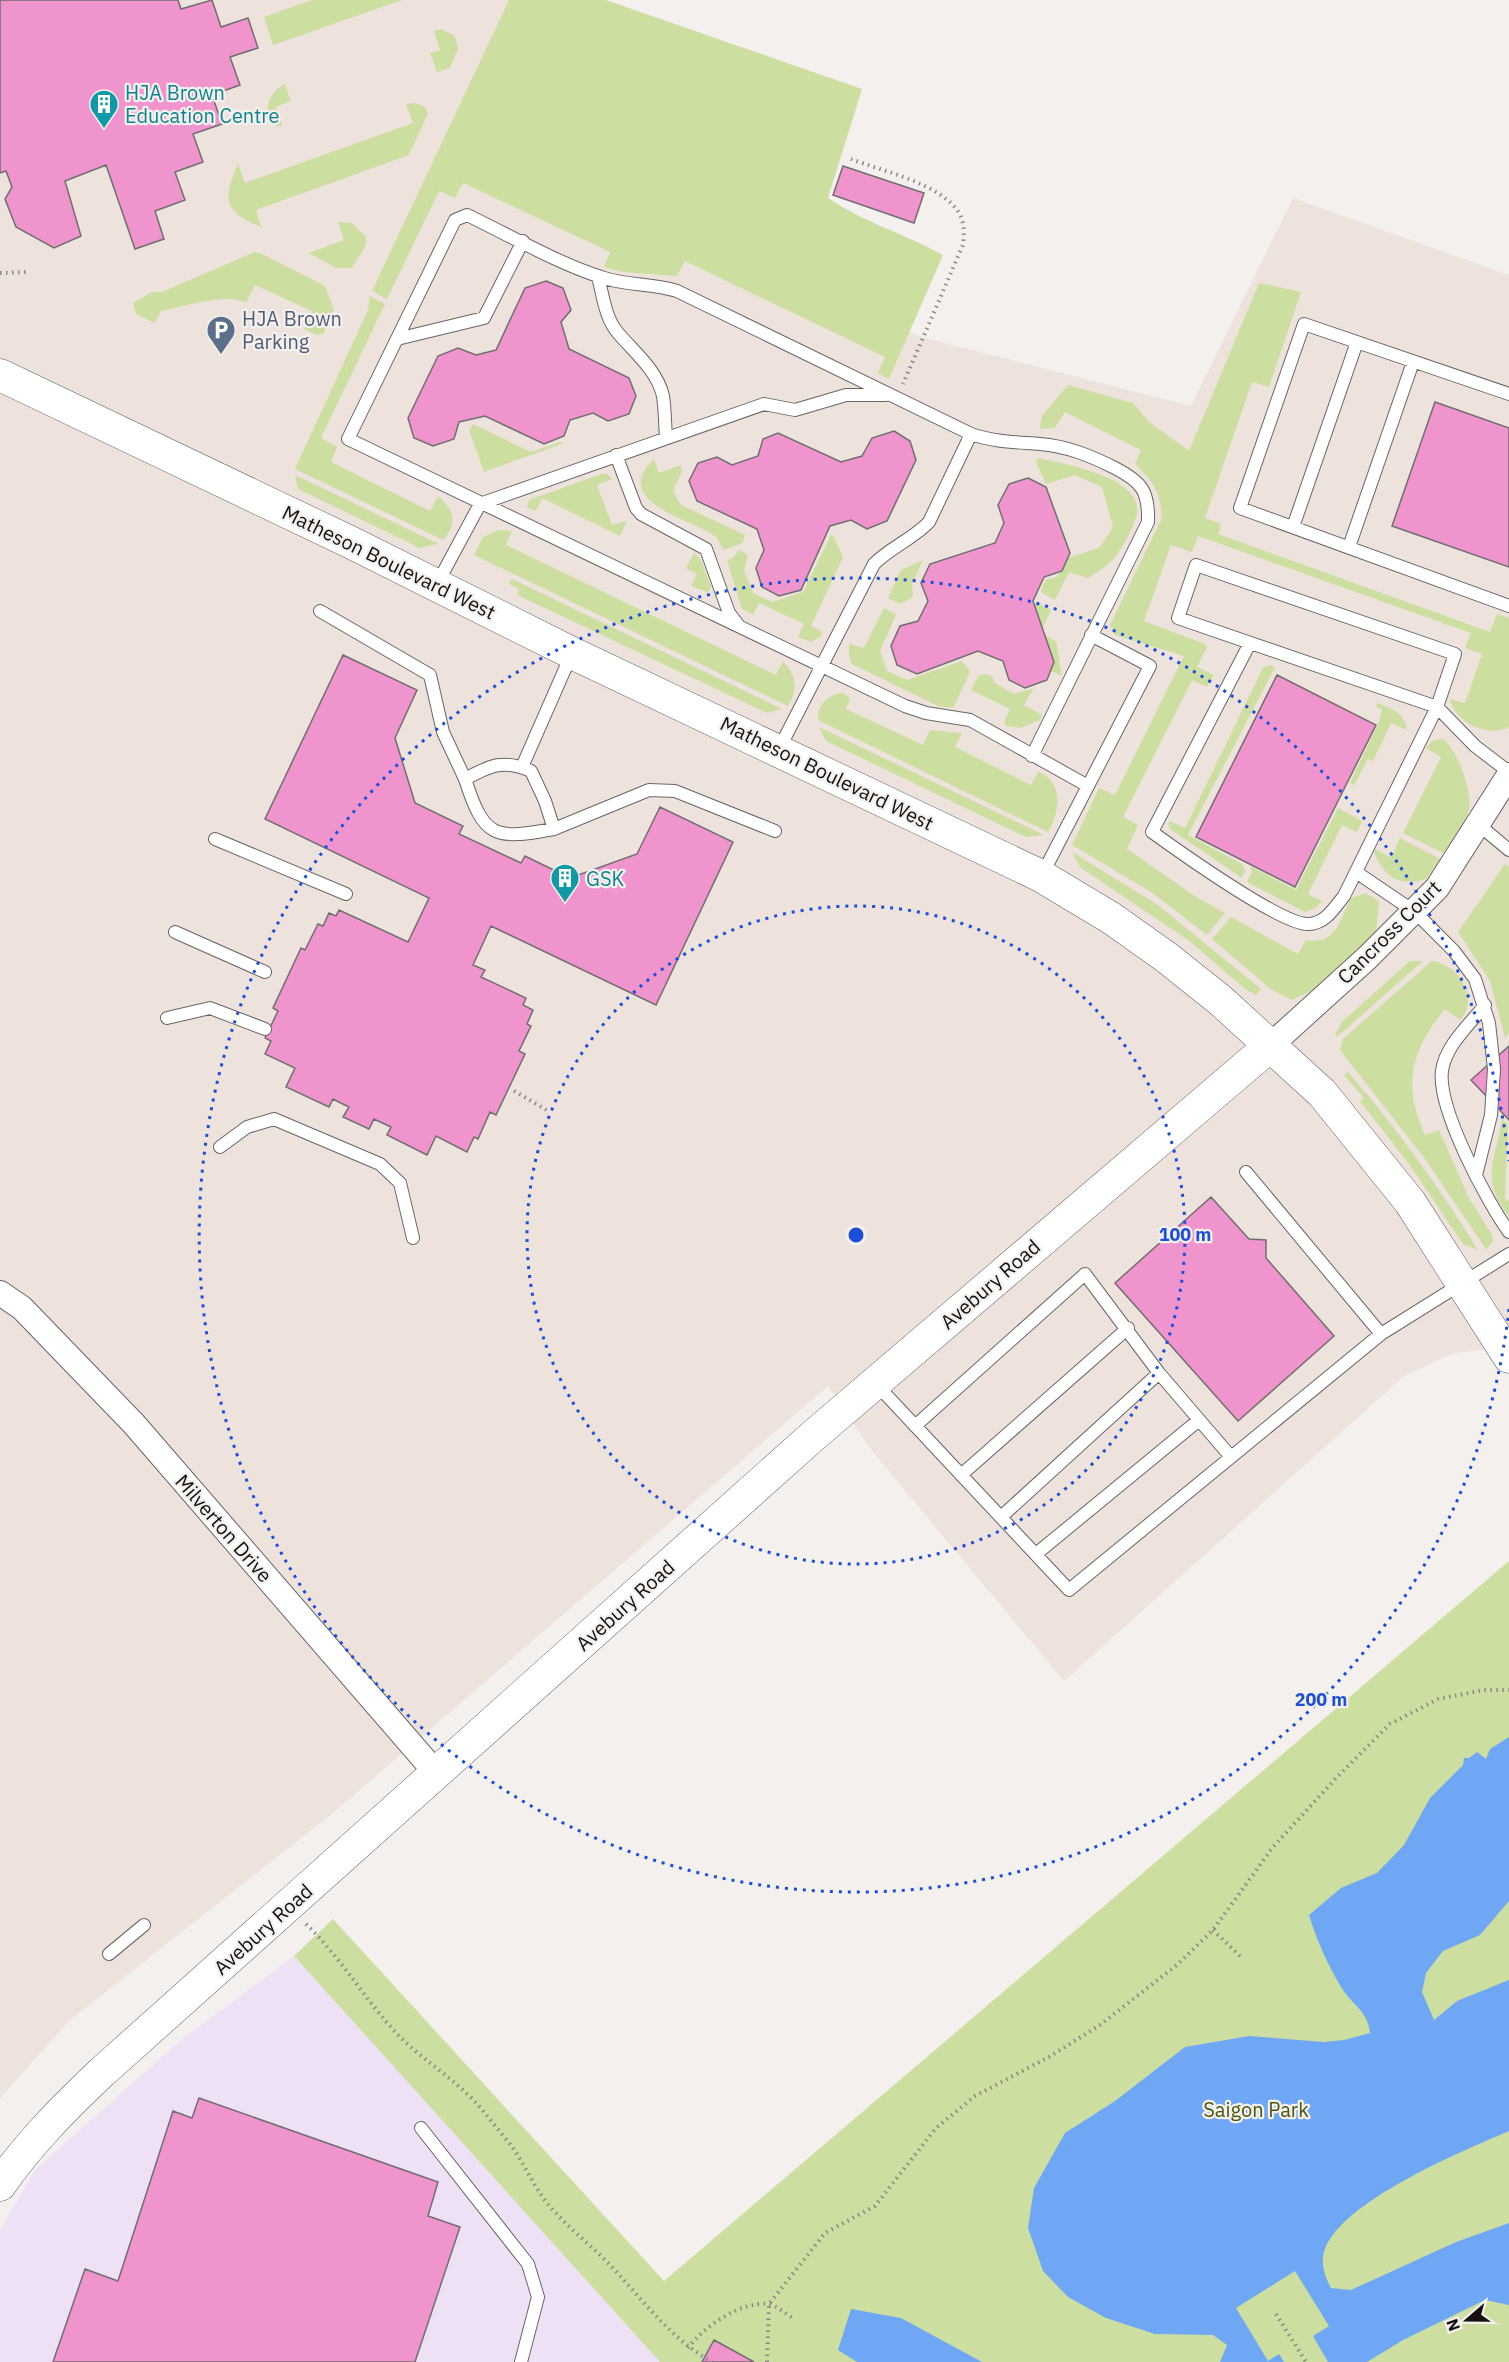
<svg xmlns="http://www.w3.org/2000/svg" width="1509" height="2362" viewBox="0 0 1509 2362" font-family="'IBM Plex Sans',sans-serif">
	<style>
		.built { fill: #ede2dc }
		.industrial { fill: #efe1f5 }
		.green { fill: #ccdfa0 }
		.water { fill: #6fa7f5 }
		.building { fill: #ef94cd; stroke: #716e70; stroke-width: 1.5 }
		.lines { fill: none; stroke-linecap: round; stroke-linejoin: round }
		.service-casing { stroke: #696664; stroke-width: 14 }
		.minor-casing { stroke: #696664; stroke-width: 26 }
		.tertiary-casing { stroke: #696664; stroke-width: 33 }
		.path { stroke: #8a8886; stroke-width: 4; stroke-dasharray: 1.5 4.5; stroke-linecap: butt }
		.service { stroke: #fff; stroke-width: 12 }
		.minor { stroke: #fff; stroke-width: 24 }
		.tertiary { stroke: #fff; stroke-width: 32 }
		.ring { fill: none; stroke: #1d4ed8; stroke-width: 3; stroke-dasharray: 3 6 }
		.labels { text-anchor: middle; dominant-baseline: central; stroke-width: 4.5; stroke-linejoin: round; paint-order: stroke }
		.culture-label { font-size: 20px; fill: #0d838f; stroke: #f4f0ee; text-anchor: start }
		.service-label { font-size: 20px; fill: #4e5e75; stroke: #f4f0ee; text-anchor: start }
		.street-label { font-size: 20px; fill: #131211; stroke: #f4f0ee }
		.park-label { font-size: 20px; fill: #48580f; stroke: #f4f0ee }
		.centre { fill: #1d4ed8; stroke: #f4f0ee; stroke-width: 3 }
		.ring-label { font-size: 18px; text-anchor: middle; font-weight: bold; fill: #1d4ed8; stroke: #f4f0ee; stroke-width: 4.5; stroke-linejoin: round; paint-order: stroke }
	</style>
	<rect width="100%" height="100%" fill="#f4f0ee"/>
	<path class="built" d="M0 0H564L478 169 925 338 1191 406 1293 198 1509 275V1347L1454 1353 1404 1376 1064 1681 872 1451 828 1386 333 1813 70 2020 0 2098Z"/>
	<path class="industrial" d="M294 1956 660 2362H0V2230L35 2170 181 2040Z"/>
	<path class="green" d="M312 0H402L273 45 264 17Z
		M509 0H606L862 89 828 198C863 222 905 234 943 255L889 379 878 373 885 357 685 261 677 276 623 272 604 267 610 252 463 183 455 198 439 191 387 299 372 291Z
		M441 29 455 36 458 49 450 68 437 72 430 53 440 50 434 31Z
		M285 84 291 101 276 107 282 126H276L267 116C266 102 272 91 285 84Z
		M415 103 425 107 428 113 409 155 256 210 261 227C224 211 222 200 238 164L245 183 413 123 406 104Z
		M338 222 352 223 366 237V245L352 268H336L309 253 344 240Z
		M255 252 262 254 325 286 334 310 323 334 317 335 304 329 312 311 255 285 246 303C228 292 183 307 161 311L155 323 136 314 133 303 152 292H162Z
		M1259 283 1301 292 1269 387 1252 382 1205 518 1221 524 1218 534 1490 632 1497 614 1509 618V727C1488 738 1455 723 1450 699L1465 703 1482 654 1465 648 1471 633 1198 536 1192 552 1171 545 1144 621 1205 644 1207 647 1197 667 1214 675 1207 687 1192 680 1123 817 1138 825 1127 849 1196 897 1225 913 1207 935 1151 892 1072 845 1099 788 1115 795 1184 656 1115 635 1110 625 1161 520C1163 495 1153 481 1135 464L1141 450 1065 412 1055 428 1040 429 1042 416 1068 385 1133 403 1149 422 1189 451Z
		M370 296 385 304 321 438 337 447 331 462 430 511 438 496C454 509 458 524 443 540L295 469 368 310Z
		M473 424 531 452 560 442 564 443 484 472 469 430Z
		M1038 458C1062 463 1133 476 1137 506 1138 515 1134 524 1130 532 1117 558 1112 563 1088 578L1069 572 1055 600 1041 592 1045 580 1057 577 1064 559 1099 548 1113 527 1102 487 1075 475 1046 484 1036 462Z
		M654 459 659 473 681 465 682 471 673 491 681 505 745 535 742 543 724 550C720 544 718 538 713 535 688 518 610 501 654 459Z
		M601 474H607L612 479 597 485 612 525 627 521 620 536 542 498 536 511 527 508 529 500Z
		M295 475 437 543V544L420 548 298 489Z
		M498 530 512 531 506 545 776 675 783 661C796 675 799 689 788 706L474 555 483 537Z
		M832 533 843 557 811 626 823 632 820 637 811 642 798 637 804 624 759 603 753 615 742 609 727 560 733 558 739 550 748 555 744 571 753 593 772 602 803 592Z
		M694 553 701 560 711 587 708 592 691 586 697 574 686 568Z
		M923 560 912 584 913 597 900 604 888 598 901 570Z
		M512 579 782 709 767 713 517 595 519 589 509 584Z
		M1038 603 1051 610 1040 633 1056 641 1062 676 1047 669 1029 605Z
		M884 608 896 615 880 651 887 671 907 680 962 661 970 672 953 708 938 706 852 664 849 655V644L864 648Z
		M1270 665 1275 667 1188 835 1242 864 1245 871 1242 878 1170 829 1168 824 1170 821 1185 828 1263 668Z
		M984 674 992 676 995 683 1014 694 1034 688 1024 705 1042 715 1040 720 1020 728 1006 726 1004 722 1010 709 971 690 978 676Z
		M843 693 850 698 846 709 923 745 930 730 962 733 955 747 1031 785 1038 772C1064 780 1060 814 1048 832L818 720C818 704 828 694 843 693Z
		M1377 703C1391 708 1405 713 1407 730L1391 723 1373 761 1368 759 1354 785 1350 783 1379 722 1382 710 1376 706Z
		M819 727 1044 835 1026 837 826 741Z
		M1442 739C1456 745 1473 794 1469 809 1465 825 1453 840 1443 853L1403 833 1441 757 1426 748 1434 740Z
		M1338 808 1362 821 1357 832 1342 825 1308 894 1322 901 1316 908 1305 912 1247 882 1252 872 1250 866 1296 890Z
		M1400 838 1440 859 1426 879C1399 887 1384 877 1374 852L1375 849 1391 857Z
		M1072 852 1158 905 1261 989 1256 995 1248 991 1188 940 1080 867Z
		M1505 864 1509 867V1033L1505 1038 1490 981 1458 932Z
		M1366 893 1379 902 1376 934 1311 991 1292 1000 1272 990 1212 939 1231 917 1298 954 1306 940C1336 946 1340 919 1351 898Z
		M1410 961H1423L1337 1037 1335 1035 1342 1022Z
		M1432 961C1458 964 1481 999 1460 1020L1445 1009C1411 1050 1402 1085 1425 1135L1439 1130 1469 1198 1492 1235 1493 1242 1486 1249 1425 1159 1340 1050 1343 1039Z
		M1348 1072C1397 1128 1439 1187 1478 1250L1463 1244 1409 1164 1360 1101 1364 1098 1344 1075Z
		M1502 1118 1508 1125 1505 1199 1509 1201V1216C1478 1180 1497 1157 1502 1118Z
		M1509 1561V2362H660L294 1956 333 1919 664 2281Z"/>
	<path class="water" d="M1509 1737V1901L1480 1935 1443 1951 1426 1973 1422 1992 1434 2020 1457 2001 1509 1980V2131C1465 2150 1330 2205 1323 2257 1322 2269 1326 2278 1331 2288L1351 2290 1456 2242 1509 2223V2305L1485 2300 1403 2340 1367 2362H1328L1313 2336 1329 2326 1295 2271 1236 2308 1268 2361 1279 2354 1284 2362H1220L1227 2345 1213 2335 1155 2334 1106 2318 1068 2297 1043 2271 1028 2228 1034 2188 1065 2133 1115 2101 1185 2047 1249 2036 1324 2042 1344 2040 1370 2033C1368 2011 1352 2005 1341 1987 1328 1965 1316 1939 1309 1915L1341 1888 1377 1873 1404 1845 1430 1798 1463 1765 1464 1758H1469L1477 1752 1486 1759 1490 1749Z
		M851 2309 901 2318 982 2362H857L838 2350Z"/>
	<path class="building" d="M0 0H178L181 9 212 0 221 27 248 18 258 48 230 57 240 85 212 95 222 124 193 134 203 162 175 172 185 200 155 211 164 239 135 249 106 165 65 181 81 236 54 248 16 227 5 199 12 187 6 171 0 173Z
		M843 166 924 193 914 223 833 195Z
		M546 281 563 288 571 310 561 322 569 349 629 378 636 396 629 414 608 421 593 413 570 420 564 436 544 444 485 416 459 422 454 439 433 446 414 438 408 418 438 356 458 348 476 355 496 350 525 288Z
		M1435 402 1509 428V567L1392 526Z
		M894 431 910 441 916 460 887 521 867 529 851 520 830 526 801 590 779 596 762 587 756 568 764 550 757 529 697 501 689 481 698 463 717 457 732 465 758 456 763 439 778 433 841 462 862 456 872 438Z
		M1028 478 1046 487 1070 553 1062 571 1044 577 1033 601 1054 662 1047 680 1025 688 1009 680 1003 661 978 651 917 674 897 665 891 646 900 626 918 621 928 601 921 583 930 564 995 543 1004 523 998 505 1009 484Z
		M343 655 417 690 395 738 415 803 463 826 459 834 521 863 525 856 570 878 637 854 660 807 733 842 656 1005 491 926 473 965 485 970 481 977 526 998 523 1005 533 1010 527 1024 531 1026 519 1051 525 1054 496 1115 490 1112 478 1139 474 1137 467 1152 436 1136 427 1155 387 1135 391 1127 374 1119 369 1129 343 1117 349 1107 333 1099 329 1107 286 1087 295 1068 265 1054 271 1041 265 1038 278 1011 273 1008 301 948 305 950 318 924 323 926 329 913 336 916 339 910 408 942 429 898 265 819Z
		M1277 675 1376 725 1295 887 1196 837Z
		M1509 1046V1120L1471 1080Z
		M1211 1197 1249 1239 1266 1240V1258L1334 1336 1238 1421 1115 1283Z
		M199 2098 438 2182 428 2216 460 2227 415 2362H53L85 2269 118 2281 173 2111 192 2118Z
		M714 2340 754 2362H702Z"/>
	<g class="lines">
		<g class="service-casing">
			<path id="service" d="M598 277C603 295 605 318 618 333 634 352 657 370 663 396 665 409 665 424 666 438
				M397 339 484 318 523 241
				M1509 394 1304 324 1240 508 1509 606
				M616 455 636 508 641 514 706 549 729 613 739 626
				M1293 527 1357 342
				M1349 547 1413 362
				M1196 565 1455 654 1437 707 1178 618Z
				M437 584 480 504 764 404 795 410 846 395H886
				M320 611 430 675 443 732 465 779C491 765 503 759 531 771L545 801 554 829 649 790 675 791 775 831
				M1250 643 1152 832C1177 850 1283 926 1309 924 1326 923 1334 908 1344 896L1437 707 1475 746 1509 772
				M779 749 874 564C891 547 913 539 929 522L971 434
				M1032 756 1148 522C1149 491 1142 482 1115 468 1091 456 1067 446 1040 444 1016 442 994 442 971 434L677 291C651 283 626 286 601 277 557 263 509 235 467 215L455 220 348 439 905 706 926 713 970 720 1088 786
				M522 767 572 653
				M465 779C484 838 494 840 554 829
				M1479 825 1509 850
				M215 839 346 894
				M1356 872 1415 912 1454 951 1475 979 1489 1023 1494 1069 1491 1115 1476 1175
				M1042 875 1150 666 1091 635
				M175 932 265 972
				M1485 1005C1470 1024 1445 1046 1442 1071 1437 1108 1487 1202 1509 1232
				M167 1018 210 1008 265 1029
				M220 1147 247 1127 274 1119 380 1164 400 1183 413 1238
				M1246 1172 1381 1334
				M876 1384 1069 1590 1381 1334 1509 1254
				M915 1426 1085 1274 1159 1373 1231 1457
				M961 1475 1128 1328
				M1001 1517 1159 1373
				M1036 1554 1199 1420
				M109 1954 144 1925
				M421 2128 528 2264 538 2297 521 2362"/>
		</g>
		<g class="minor-casing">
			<path id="minor" d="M1271 1045 1367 958 1437 888 1509 775
				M0 1293 22 1308 134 1424 437 1774"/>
		</g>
		<g class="tertiary-casing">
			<path id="tertiary" d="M0 375 350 542 572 653 1041 876 1111 918 1166 957 1220 1000 1322 1093 1410 1202 1509 1357
				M0 2185C29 2143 65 2107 102 2072L813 1436 1271 1045"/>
		</g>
		<path class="path" d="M851 159C882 171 942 184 959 213 965 223 964 234 963 245L903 384
			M0 273 27 272
			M514 1091 550 1112
			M306 1924C342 1959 365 2000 399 2036 426 2063 460 2082 484 2112 494 2125 506 2138 515 2151 528 2171 538 2195 555 2212 572 2231 593 2247 611 2266 643 2300 671 2339 712 2362
			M1213 1930 1241 1957
			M1276 2314 1306 2362
			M688 2348C703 2327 741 2301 768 2304 776 2305 786 2314 793 2318
			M767 2362 769 2304 825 2233 875 2206 936 2128 975 2096 1049 2057 1100 2025 1178 1964 1213 1930 1273 1847 1338 1776 1390 1724 1438 1699 1484 1690H1509"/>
		<use href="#service" class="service"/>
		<use href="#minor" class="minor"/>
		<use href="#tertiary" class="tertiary"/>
	</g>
	<g class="ring">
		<circle cx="856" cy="1235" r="329"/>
		<path d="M1509 1309A657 657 0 1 1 1509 1161"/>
	</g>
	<defs>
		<g id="building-pin" transform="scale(1.5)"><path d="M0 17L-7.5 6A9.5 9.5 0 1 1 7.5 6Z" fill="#0f9aa8" stroke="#f4f0ee"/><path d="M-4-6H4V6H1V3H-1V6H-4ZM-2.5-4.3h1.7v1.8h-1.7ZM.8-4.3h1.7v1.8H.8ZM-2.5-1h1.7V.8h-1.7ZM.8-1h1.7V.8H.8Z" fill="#fff"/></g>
		<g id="parking-pin" transform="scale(1.5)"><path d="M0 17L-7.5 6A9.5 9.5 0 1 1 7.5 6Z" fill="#5c6f8a" stroke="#f4f0ee"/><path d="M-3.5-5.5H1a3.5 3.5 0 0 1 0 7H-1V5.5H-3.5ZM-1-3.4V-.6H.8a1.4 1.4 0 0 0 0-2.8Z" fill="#fff"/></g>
	</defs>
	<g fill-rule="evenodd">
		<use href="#building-pin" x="104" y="104"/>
		<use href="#parking-pin" x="221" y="330"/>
		<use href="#building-pin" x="565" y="878"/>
	</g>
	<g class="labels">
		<g class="culture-label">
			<text x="125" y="92">HJA Brown<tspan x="125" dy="23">Education Centre</tspan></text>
			<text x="586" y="878">GSK</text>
		</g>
		<g class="service-label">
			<text x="242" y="318">HJA Brown<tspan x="242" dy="23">Parking</tspan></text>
		</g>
		<g class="street-label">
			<text transform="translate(389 562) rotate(26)">Matheson Boulevard West</text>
			<text transform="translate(827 773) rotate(26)">Matheson Boulevard West</text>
			<text transform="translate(1389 932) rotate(-45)">Cancross Court</text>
			<text transform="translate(990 1284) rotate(-41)">Avebury Road</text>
			<text transform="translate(224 1528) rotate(49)">Milverton Drive</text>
			<text transform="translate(625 1605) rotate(-42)">Avebury Road</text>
			<text transform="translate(263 1929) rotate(-42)">Avebury Road</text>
		</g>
		<g class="park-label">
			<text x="1256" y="2109">Saigon Park</text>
		</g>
	</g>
	<circle cx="856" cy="1235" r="9" class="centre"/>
	<g class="ring-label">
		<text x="1185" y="1241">100 m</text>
		<text x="1321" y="1706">200 m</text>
	</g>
	<g transform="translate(1467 2320) rotate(250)" stroke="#f4f0ee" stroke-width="4.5" paint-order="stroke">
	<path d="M0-4.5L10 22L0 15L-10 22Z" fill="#131211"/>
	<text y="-9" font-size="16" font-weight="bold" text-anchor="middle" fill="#131211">N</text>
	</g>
</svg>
